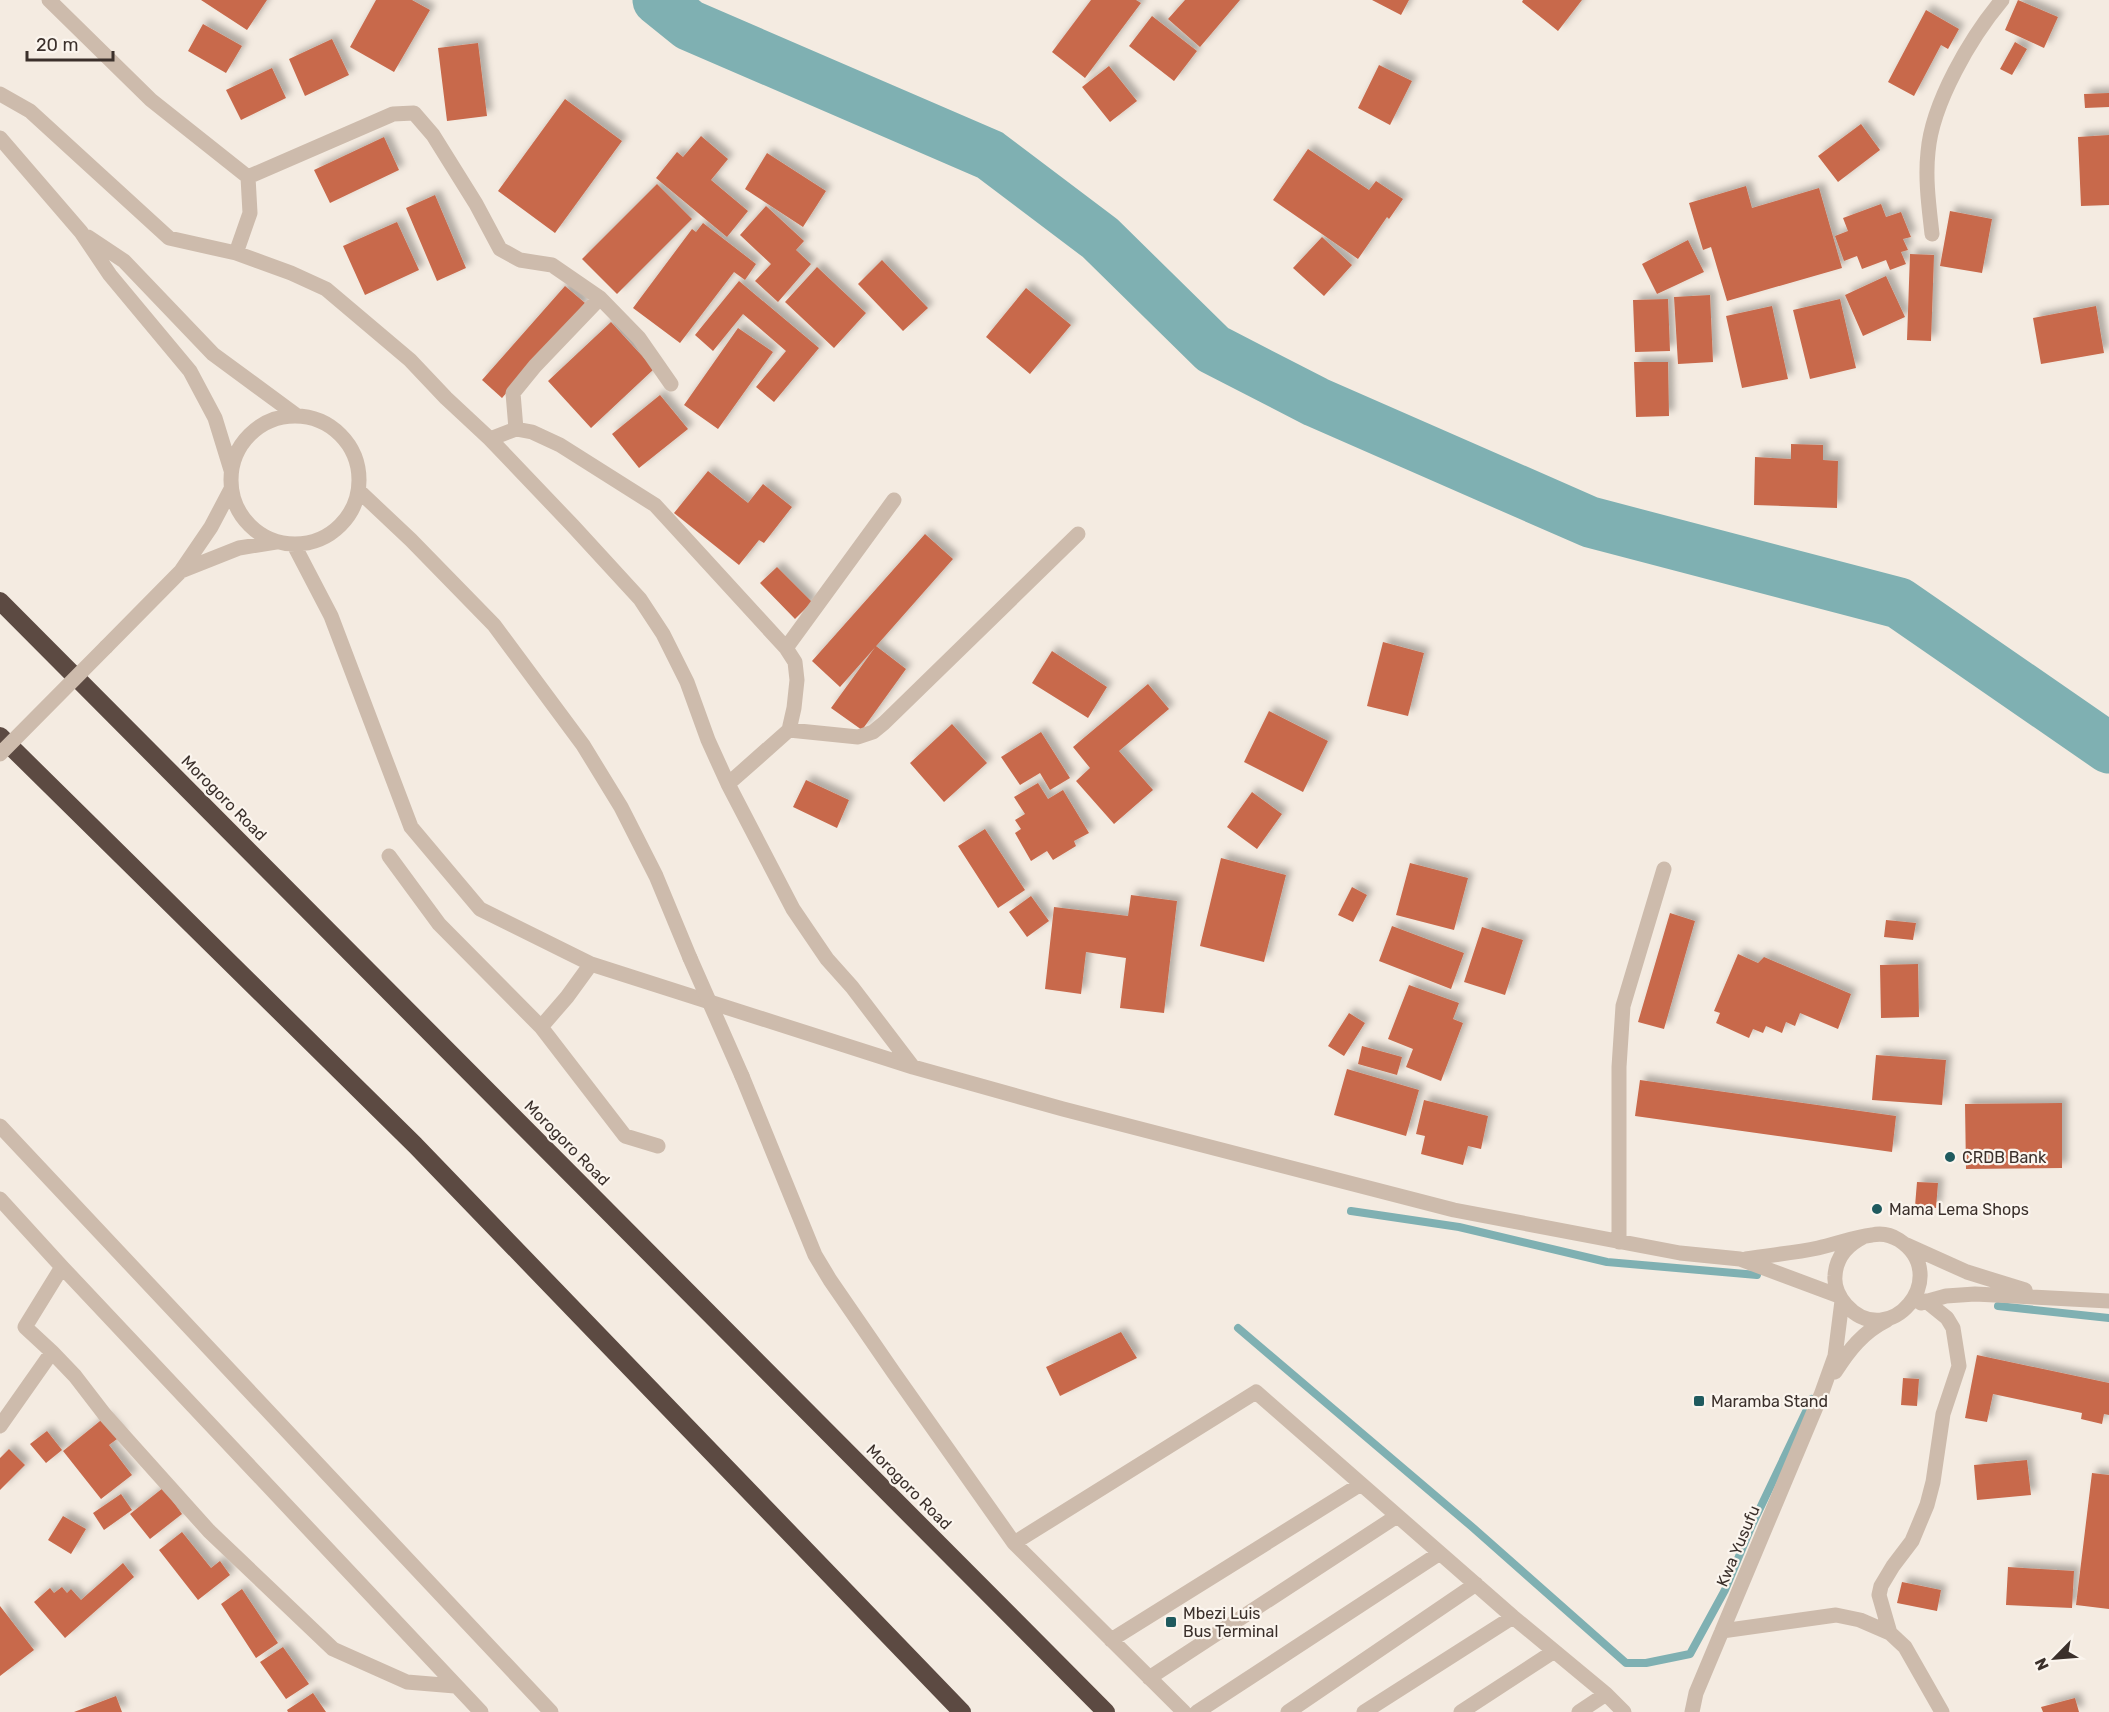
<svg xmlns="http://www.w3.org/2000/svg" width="2109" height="1712" viewBox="0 0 2109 1712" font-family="Rubik,sans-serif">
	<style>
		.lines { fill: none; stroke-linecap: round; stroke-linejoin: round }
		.stream { stroke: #7fb0b2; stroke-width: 8 }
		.river { stroke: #7fb0b2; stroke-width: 51 }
		.building { fill: #c8694b; filter: url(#shadow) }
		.minor { stroke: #cdbbac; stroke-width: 15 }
		.highway { stroke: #5c4a42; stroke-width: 18 }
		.minor-bridge { stroke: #cdbbac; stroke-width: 15 }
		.poi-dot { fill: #1f5a5e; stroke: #fbf5ee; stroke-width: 2 }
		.labels { text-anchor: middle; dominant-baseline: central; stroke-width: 4.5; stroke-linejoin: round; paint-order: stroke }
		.street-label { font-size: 16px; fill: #3b302b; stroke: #fbf5ee }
		.poi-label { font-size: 16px; fill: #3b302b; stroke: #fbf5ee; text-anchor: start }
	</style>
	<defs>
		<filter id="shadow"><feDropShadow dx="5.5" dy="-5.5" stdDeviation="3" flood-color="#0004"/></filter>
	</defs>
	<rect width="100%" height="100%" fill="#f4ebe1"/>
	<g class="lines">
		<path class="stream" d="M1351 1211 1459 1227 1607 1262 1757 1275
			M1998 1306 2109 1318
			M1238 1328 1471 1526 1626 1663H1646L1690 1654 1725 1590 1752 1525 1812 1399"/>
		<path class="river" d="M658 0 689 25 990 155 1100 238 1213 349 1316 402 1590 522 1899 603 2109 748"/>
	</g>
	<path class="building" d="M201 0H267L247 30Z
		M376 0H412L430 10 394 72 350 47Z
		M1091 0H1136L1141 3 1085 78 1052 52Z
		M1185 0H1240L1200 47 1168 19Z
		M1372 0H1409L1401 15Z
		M1523 0H1582L1558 31 1522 2Z
		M2018 0 2058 17 2044 48 2005 30Z
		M1926 10 1959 29 1948 49 1941 45 1914 96 1888 82Z
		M1152 16 1197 51 1174 81 1129 46Z
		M203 24 242 46 226 73 188 51Z
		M332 39 349 75 305 96 289 59Z
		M2015 42 2027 49 2012 75 2000 69Z
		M478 43 487 116 447 121 438 48Z
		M1379 65 1412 81 1390 125 1358 108Z
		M1109 66 1137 101 1110 122 1082 87Z
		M272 68 286 98 241 120 226 90Z
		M2109 93V107L2085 108 2084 94Z
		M565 99 622 141 555 233 498 191Z
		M1861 124 1880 150 1838 182 1818 156Z
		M2109 135V205L2081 206 2078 137Z
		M701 136 728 159 711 180 748 211 727 237 656 178 677 152 683 157Z
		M384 137 399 170 330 203 314 170Z
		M1308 149 1369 190 1376 181 1403 199 1389 219 1387 217 1358 259 1273 200Z
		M767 153 826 191 803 227 745 189Z
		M657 184 692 219 617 294 582 259Z
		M1746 186 1752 208 1819 188 1842 268 1727 301 1711 247 1703 250 1689 203Z
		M435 195 466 268 437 281 406 208Z
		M1881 204 1886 217 1901 212 1911 237 1903 239 1908 250 1901 252 1906 264 1890 270 1886 260 1862 269 1857 256 1844 261 1835 236 1848 231 1843 218Z
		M766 206 804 241 796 250 811 264 778 302 755 281 771 264 740 235Z
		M1950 211 1992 219 1982 273 1940 266Z
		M397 222 419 270 365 295 343 246Z
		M703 223 756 264 745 280 734 272 680 343 633 308 692 229 696 232Z
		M1322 237 1352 265 1324 296 1293 268Z
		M1688 240 1704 272 1657 294 1642 264Z
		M1910 254 1934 255 1931 341 1907 340Z
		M882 260 928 308 903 331 858 284Z
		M817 267 866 313 834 348 785 302Z
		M1886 276 1905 317 1863 336 1845 295Z
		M739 281 819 348 774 402 756 387 786 351 743 314 713 351 695 335Z
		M565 286 585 303 502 398 482 380Z
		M1026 288 1071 325 1030 374 986 337Z
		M1710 295 1713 362 1678 364 1674 297Z
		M1668 299 1670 351 1635 352 1633 300Z
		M1840 299 1856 368 1810 379 1793 310Z
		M1772 306 1788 379 1742 388 1726 316Z
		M2096 306 2104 353 2041 364 2033 318Z
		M611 322 654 369 591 428 548 381Z
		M738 328 773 352 718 429 684 405Z
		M1634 362H1668L1669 416 1636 417Z
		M660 395 688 429 639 468 612 434Z
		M1791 444 1823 445V460L1838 461 1837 508 1754 505 1755 457 1791 459Z
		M708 471 748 503 763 484 792 507 764 543 759 540 739 565 674 513Z
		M925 534 953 559 840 687 812 661Z
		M777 567 812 602 795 619 760 583Z
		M1383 642 1424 653 1408 716 1367 706Z
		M876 646 906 669 862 730 831 708Z
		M1052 651 1107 687 1088 718 1032 683Z
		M1148 684 1169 709 1119 751 1153 790 1114 824 1076 781 1090 768 1073 747Z
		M1269 711 1328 741 1303 792 1244 762Z
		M952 724 987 763 944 802 910 763Z
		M1041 732 1070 778 1050 790 1040 773 1020 785 1001 757Z
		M806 780 849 800 837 828 793 807Z
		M1038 783 1048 799 1063 790 1089 833 1074 841 1076 846 1053 860 1047 851 1031 861 1015 833 1021 829 1015 820 1025 814 1014 797Z
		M1252 792 1282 814 1257 849 1227 827Z
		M985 829 1025 890 998 908 958 846Z
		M1221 858 1286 875 1264 962 1200 946Z
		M1410 863 1468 878 1454 930 1396 915Z
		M1352 887 1367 895 1353 922 1338 915Z
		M1131 895 1177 901 1164 1013 1120 1008 1126 958 1086 952 1081 994 1045 989 1054 907 1128 916Z
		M1031 896 1049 921 1027 937 1009 912Z
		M1670 913 1695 921 1664 1029 1638 1022Z
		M1886 920 1916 923 1913 940 1884 937Z
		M1392 926 1464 953 1451 989 1379 961Z
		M1482 927 1523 940 1505 995 1464 982Z
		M1738 954 1758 963 1764 957 1851 994 1838 1029 1800 1013 1795 1026 1786 1022 1782 1033 1766 1026 1763 1033 1753 1029 1749 1038 1716 1023 1720 1013 1714 1011Z
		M1918 964 1919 1017 1881 1018 1880 965Z
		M1409 985 1459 1003 1453 1019 1463 1023 1441 1081 1406 1067 1413 1049 1388 1039Z
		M1349 1013 1365 1023 1344 1056 1328 1046Z
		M1362 1046 1402 1057 1397 1075 1358 1064Z
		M1876 1055 1946 1060 1942 1105 1872 1100Z
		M1347 1069 1419 1090 1406 1136 1334 1115Z
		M1640 1080 1896 1116 1892 1152 1635 1116Z
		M1424 1100 1488 1116 1481 1149 1468 1146 1463 1165 1421 1154 1425 1136 1416 1134Z
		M2062 1103V1168L1966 1169 1965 1104Z
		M1917 1182 1938 1183 1936 1208 1915 1206Z
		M1121 1332 1137 1358 1060 1396 1046 1367Z
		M1977 1355 2109 1383V1415L2104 1414 2102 1424 2081 1419 2082 1413 1993 1394 1987 1422 1965 1418Z
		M1903 1378 1919 1379 1917 1406 1901 1405Z
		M105 1417 121 1436 109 1445 132 1475 101 1499 63 1451Z
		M47 1431 62 1450 46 1463 30 1444Z
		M9 1449 25 1465 0 1490V1458Z
		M2027 1460 2031 1495 1977 1500 1974 1465Z
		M2092 1473 2109 1475V1609L2076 1605Z
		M163 1488 182 1514 150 1539 130 1514Z
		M121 1494 132 1510 104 1530 93 1513Z
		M63 1516 86 1529 71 1554 48 1540Z
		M182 1532 211 1568 220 1561 230 1575 198 1600 159 1550Z
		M123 1563 134 1577 65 1638 34 1602 50 1588 54 1593 62 1587 67 1593 71 1589 81 1600Z
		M2008 1567 2074 1571 2072 1608 2006 1605Z
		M1902 1582 1941 1590 1937 1611 1897 1603Z
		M242 1589 278 1643 256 1658 221 1604Z
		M0 1606 34 1650 0 1676Z
		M283 1647 309 1684 286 1699 260 1662Z
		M313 1693 326 1712H288L287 1710Z
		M116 1696 122 1712H74Z
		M2075 1698 2079 1712H2043L2041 1707Z"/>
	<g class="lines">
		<path class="minor" d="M49 0 151 100 248 177 250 213 236 253
			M0 94 30 111 169 238 236 253 291 273 326 289 410 360 446 398 490 439 573 526 640 599 663 634 687 682 708 740 728 784 793 909 827 959 852 987 913 1067
			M0 138 81 232 110 275 190 371 215 418 231 470
			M248 177 393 114 414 113 433 135 476 204 500 249 520 260 552 265 600 298 639 338 671 384
			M1932 234C1929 207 1925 179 1928 152 1932 103 1971 37 2002 0
			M88 237 124 261 213 354 296 415
			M231 480a64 64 0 1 1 128 0a64 64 0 1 1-128 0Z
			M516 429 513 393 535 366 600 298
			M490 439 516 429 532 432 560 445 655 505 786 648 795 662 797 680 794 708 789 730 728 784
			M359 491 411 540 494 625 583 745 621 807 656 876 690 958
			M294 545 331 616 411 827 480 909 591 964 913 1067 1063 1109 1454 1210 1680 1253 1740 1259 1839 1296
			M181 571 239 548 276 542
			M106 647 181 571 211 527 231 489
			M786 648 894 500
			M789 730 858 737 873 732 884 723 1078 534
			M389 856 439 924 541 1027
			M591 964 567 997 541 1027 625 1136 658 1146
			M742 1076 815 1255 830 1280 894 1373 1014 1543 1184 1712
			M0 1126 551 1712
			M0 1199 62 1267 481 1712
			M1619 1242V1067L1623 1006 1664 869
			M1907 1245 1967 1272 2025 1290
			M1746 1259C1770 1255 1794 1253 1818 1248 1836 1244 1854 1237 1872 1235 1881 1233 1891 1235 1899 1240 1954 1276 1889 1353 1846 1305 1839 1297 1834 1286 1835 1276 1836 1257 1847 1245 1863 1237
			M62 1267 25 1327 52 1352 75 1376 105 1415 209 1531 333 1649 407 1682 455 1686
			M1921 1303 1946 1296 1975 1294 2109 1301
			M1835 1372C1849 1350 1863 1332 1887 1320
			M0 1426 52 1352
			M1014 1543 1256 1392 1513 1617 1606 1694 1624 1712
			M1722 1631 1836 1615 1860 1620 1890 1633 1905 1647 1942 1712
			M1890 1633 1879 1595 1881 1586 1893 1566 1912 1541 1927 1505 1933 1482 1943 1414 1959 1366 1953 1328 1947 1318 1926 1301
			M1111 1640 1361 1484
			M1149 1678 1397 1516
			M1197 1712 1440 1553
			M1288 1712 1476 1584
			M1364 1712 1513 1617
			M1461 1712 1553 1652
			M1579 1712 1606 1694
			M1692 1712 1696 1693 1821 1395 1835 1356 1842 1301"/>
		<path class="highway" d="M0 601 1106 1712
			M0 736 415 1145 962 1712"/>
		<path class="minor-bridge" d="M0 754 106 647
			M690 958 742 1076"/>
	</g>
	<g class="poi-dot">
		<circle cx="1950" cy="1157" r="6"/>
		<circle cx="1877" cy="1209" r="6"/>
		<rect x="1693" y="1395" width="12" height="12" rx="3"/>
		<rect x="1165" y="1616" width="12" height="12" rx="3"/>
	</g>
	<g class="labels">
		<g class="street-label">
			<text transform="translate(224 798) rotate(45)">Morogoro Road</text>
			<text transform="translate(567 1143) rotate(45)">Morogoro Road</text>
			<text transform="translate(909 1487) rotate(45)">Morogoro Road</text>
			<text transform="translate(1738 1546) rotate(-67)">Kwa Yusufu</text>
		</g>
		<g class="poi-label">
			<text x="1962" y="1157">CRDB Bank</text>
			<text x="1889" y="1209">Mama Lema Shops</text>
			<text x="1711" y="1401">Maramba Stand</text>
			<text x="1183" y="1613">Mbezi Luis<tspan x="1183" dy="18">Bus Terminal</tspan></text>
		</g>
	</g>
	<g transform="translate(2055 1658) rotate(245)" stroke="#fbf5ee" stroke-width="4.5" paint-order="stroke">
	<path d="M0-4.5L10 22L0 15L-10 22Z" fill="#3b302b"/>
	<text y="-9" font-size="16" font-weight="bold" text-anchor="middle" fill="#3b302b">N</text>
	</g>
	<path d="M27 51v9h86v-9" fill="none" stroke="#3b302b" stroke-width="3"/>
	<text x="36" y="51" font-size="18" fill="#3b302b" stroke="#fbf5ee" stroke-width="4.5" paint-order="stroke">20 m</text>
</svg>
